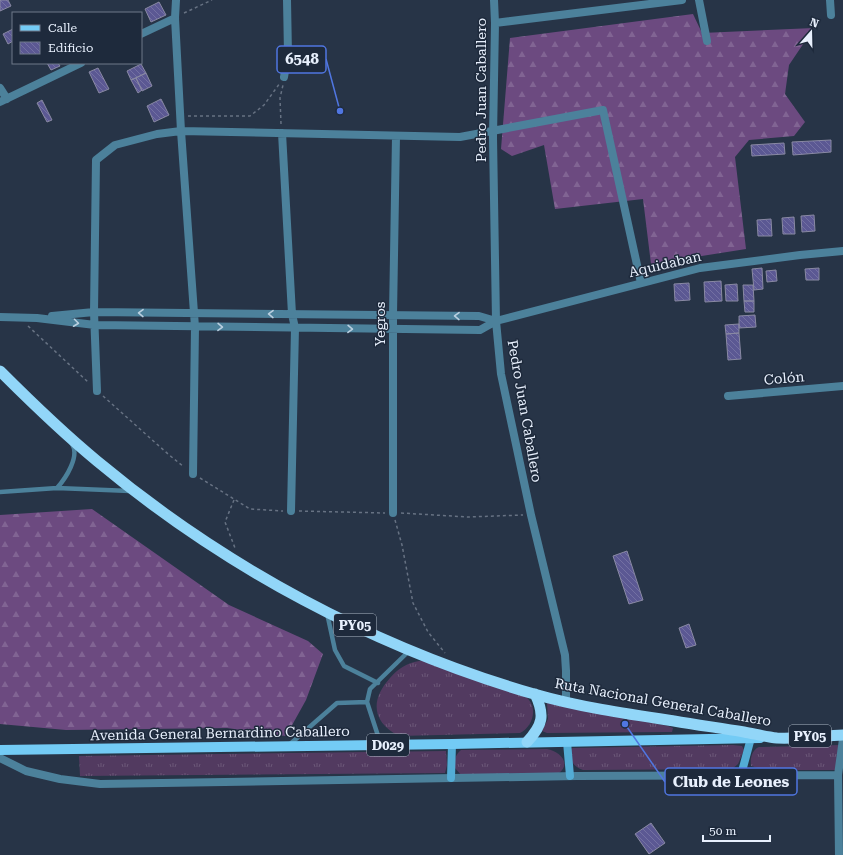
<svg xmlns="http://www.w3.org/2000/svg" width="843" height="855" viewBox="0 0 843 855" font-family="'Roboto Serif',serif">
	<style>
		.grass { fill: url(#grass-tufts) }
		.forest { fill: url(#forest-firs) }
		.building { fill: url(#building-back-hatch); stroke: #8989a3 }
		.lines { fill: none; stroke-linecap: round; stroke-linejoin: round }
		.path { stroke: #677283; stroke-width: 1.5; stroke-dasharray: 3 3; stroke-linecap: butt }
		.service { stroke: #4c819b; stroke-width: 4.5 }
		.minor { stroke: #4c819b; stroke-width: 8 }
		.secondary { stroke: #53acd5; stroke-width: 8 }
		.primary { stroke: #73cbf5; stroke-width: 10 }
		.trunk { stroke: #92d6f8; stroke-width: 11 }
		.oneway { stroke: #b9cfe0 }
		.labels { text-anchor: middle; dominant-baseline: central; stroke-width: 3; stroke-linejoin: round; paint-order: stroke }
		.shield { fill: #1e2a3c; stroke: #abb5c3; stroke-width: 1 }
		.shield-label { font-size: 13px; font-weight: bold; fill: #e8f0fd }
		.street-label { font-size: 14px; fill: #e8f0fd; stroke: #1e2a3c }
		.leader { fill: none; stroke: #5076e1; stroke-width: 1.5 }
		.callout-dot { fill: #5076e1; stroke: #1e2a3c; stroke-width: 1.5 }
		.callout { fill: #1e2a3c; stroke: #5076e1; stroke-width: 1.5 }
		.callout-label { font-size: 15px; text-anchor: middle; font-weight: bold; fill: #e8f0fd }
	</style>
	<defs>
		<pattern id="grass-tufts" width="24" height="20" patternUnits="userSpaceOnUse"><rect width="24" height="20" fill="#523a60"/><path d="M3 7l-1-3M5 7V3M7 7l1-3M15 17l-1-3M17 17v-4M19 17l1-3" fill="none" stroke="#6b5778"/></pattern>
		<pattern id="forest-firs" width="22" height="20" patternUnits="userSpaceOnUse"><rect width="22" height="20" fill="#6c4a80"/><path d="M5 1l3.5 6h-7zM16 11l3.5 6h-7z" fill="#816493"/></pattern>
		<pattern id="building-back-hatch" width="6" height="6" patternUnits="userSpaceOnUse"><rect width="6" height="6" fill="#5b5893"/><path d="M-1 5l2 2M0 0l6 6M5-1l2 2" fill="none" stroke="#7370a3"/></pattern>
	</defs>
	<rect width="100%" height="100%" fill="#273447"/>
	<path class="grass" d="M419 661H428L521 694C524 695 527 697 529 700 538 711 531 728 520 733L399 736C372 722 370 700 390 678 398 669 406 663 419 661Z
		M547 702 668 726 673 728 672 732H666L547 733 542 731 548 719Z
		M733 745 742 746 744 750 738 764 732 769 583 770C572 766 570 760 570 749L573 748Z
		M842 745 835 770H765L751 766C750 758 752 750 759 747Z
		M547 749C559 751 572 763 559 773L462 776 455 768C454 761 455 755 461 750Z
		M446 751 447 765 445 773 80 776 79 756Z"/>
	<path class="forest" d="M693 14 702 33 814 28 789 65 785 94 805 122 794 136 749 140 735 157 746 249 651 264 643 199 555 209 544 145 512 156 501 149 510 38Z
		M92 509 229 605 308 641 323 654 306 700 286 736 227 728 66 730 0 724V515Z"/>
	<path class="building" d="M0 0H8L11 6 0 11Z
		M159 2 166 15 151 22 145 9Z
		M13 29V41L8 44 3 34Z
		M47 63H58L60 66 51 70Z
		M141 64 146 73 131 80 127 71Z
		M98 68 109 89 99 93 89 72Z
		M146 73 152 86 142 91 136 78Z
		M136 78 142 90 138 93 131 80Z
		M161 99 169 115 154 122 147 106Z
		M42 100 52 120 47 122 37 103Z
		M831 140V152L793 155 792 142Z
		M784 143 785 154 752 156 751 145Z
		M814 215 815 231 802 232 801 216Z
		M794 217 795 234H783L782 218Z
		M771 219 772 236H758L757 220Z
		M762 268 763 289 754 290 752 269Z
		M819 268V280H806L805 269Z
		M776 270 777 281 767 282 766 271Z
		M721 281 722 301 705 302 704 282Z
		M689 283 690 300 675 301 674 284Z
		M737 284 738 301H726L725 285Z
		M743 285H753L754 301H744Z
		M744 301H754V312H745Z
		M755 315 756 327 739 328V316Z
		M739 324V333L726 334 725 325Z
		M739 333 741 359 728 360 726 334Z
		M627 551 643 600 629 604 613 556Z
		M689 624 696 645 686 648 679 628Z
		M651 823 665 843 649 854 635 834Z"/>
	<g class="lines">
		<path class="path" d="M184 13 212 0
			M188 116H250L264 105 280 83
			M281 124 280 98 283 85
			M28 326 88 382
			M103 396 168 454 184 467
			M200 478 250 509 283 511
			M234 500 225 522 235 548
			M299 511 385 513
			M401 513 468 517 523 515
			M395 520 402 545 413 603 428 632 445 653"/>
		<path class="service" d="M57 488C66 478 80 456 72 444
			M0 492 57 488 130 491
			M327 613 335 650 344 666 378 683
			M289 745 337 703 367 702
			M381 745 367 702 370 689 410 650"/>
		<path class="minor" d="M176 0 175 18 181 131 195 327 193 474
			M494 0 495 23 493 137 496 321 501 374 531 515 565 655 566 671V701
			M699 0 707 41
			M830 0 831 15
			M495 23 682 0
			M141 34 175 18
			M284 77 288 54 287 0
			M0 88 7 99
			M0 102 81 63
			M282 133 292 314 295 328 291 511
			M52 316 94 312 479 316 496 321
			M0 317 37 318 95 325 480 330 496 321 700 268 800 255 843 251
			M97 391 94 312 96 160 115 145 157 134 181 131 460 137 603 110 641 283
			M728 396 843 386
			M393 513V315L396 136
			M0 758 26 771 60 779 100 784 577 776 838 775
			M839 855 838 775 843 739"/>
		<path class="secondary" d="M567 742 570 776
			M741 775 751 738
			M451 778 452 744"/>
		<path class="primary" d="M0 750 452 744 760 738"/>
		<path class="trunk" d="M0 371C31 402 63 433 97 461 224 567 375 648 534 694 579 707 627 714 674 721 697 725 720 728 744 732 755 734 766 737 777 738 798 739 821 736 843 735
			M527 742C543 725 545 715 535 694"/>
	</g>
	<defs><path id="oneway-chevron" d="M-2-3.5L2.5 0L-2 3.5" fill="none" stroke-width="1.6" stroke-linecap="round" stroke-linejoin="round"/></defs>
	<g class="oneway">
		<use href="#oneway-chevron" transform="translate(141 313) rotate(-179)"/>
		<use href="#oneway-chevron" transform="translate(271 314) rotate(-179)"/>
		<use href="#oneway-chevron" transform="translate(457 316) rotate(-179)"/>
		<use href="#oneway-chevron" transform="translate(76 323) rotate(7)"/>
		<use href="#oneway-chevron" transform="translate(220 327) rotate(1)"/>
		<use href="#oneway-chevron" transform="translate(350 329) rotate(1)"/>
	</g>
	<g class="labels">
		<g class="shield">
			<rect x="334" y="614" width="42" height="22" rx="3"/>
			<rect x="789" y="725" width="42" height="22" rx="3"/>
			<rect x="367" y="734" width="42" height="22" rx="3"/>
		</g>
		<g class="shield-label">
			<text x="355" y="625">PY05</text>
			<text x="810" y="736">PY05</text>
			<text x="388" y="745">D029</text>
		</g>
		<g class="street-label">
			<text transform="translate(481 90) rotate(-90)">Pedro Juan Caballero</text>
			<text transform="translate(665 264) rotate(-13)">Aquidaban</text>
			<text transform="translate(380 324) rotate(-90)">Yegros</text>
			<text transform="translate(784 378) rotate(-5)">Colón</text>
			<text transform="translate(525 411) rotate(80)">Pedro Juan Caballero</text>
			<text transform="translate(663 702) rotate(10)">Ruta Nacional General Caballero</text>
			<text transform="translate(220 733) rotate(-1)">Avenida General Bernardino Caballero</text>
		</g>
	</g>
	<path class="leader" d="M340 111L326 59M625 724L665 782"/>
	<g class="callout-dot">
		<circle cx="340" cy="111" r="4"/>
		<circle cx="625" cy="724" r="4"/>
	</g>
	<g class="callout">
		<rect x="277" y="46" width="49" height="27" rx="4"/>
		<rect x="665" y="768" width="132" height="27" rx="4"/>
	</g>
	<g class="callout-label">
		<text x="302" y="64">6548</text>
		<text x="731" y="787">Club de Leones</text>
	</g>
	<rect x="12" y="12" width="130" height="52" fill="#1e2a3c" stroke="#6f7989"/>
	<rect x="20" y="25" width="20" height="6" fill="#73cbf5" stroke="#6f7989"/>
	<text x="48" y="32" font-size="12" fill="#e8f0fd">Calle</text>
	<rect x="20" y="42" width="20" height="12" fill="url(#building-back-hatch)" stroke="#6f7989"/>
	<text x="48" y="52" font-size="12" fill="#e8f0fd">Edificio</text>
	<g transform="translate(811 32) rotate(20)" stroke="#1e2a3c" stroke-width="3" paint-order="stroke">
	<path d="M0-3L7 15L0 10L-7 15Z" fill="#e8f0fd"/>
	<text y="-6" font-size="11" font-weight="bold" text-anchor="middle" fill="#e8f0fd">N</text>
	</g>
	<path d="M703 835v6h67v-6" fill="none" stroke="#e8f0fd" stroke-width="2"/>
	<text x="709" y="835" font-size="12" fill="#e8f0fd" stroke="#1e2a3c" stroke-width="3" paint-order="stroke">50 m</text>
</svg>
